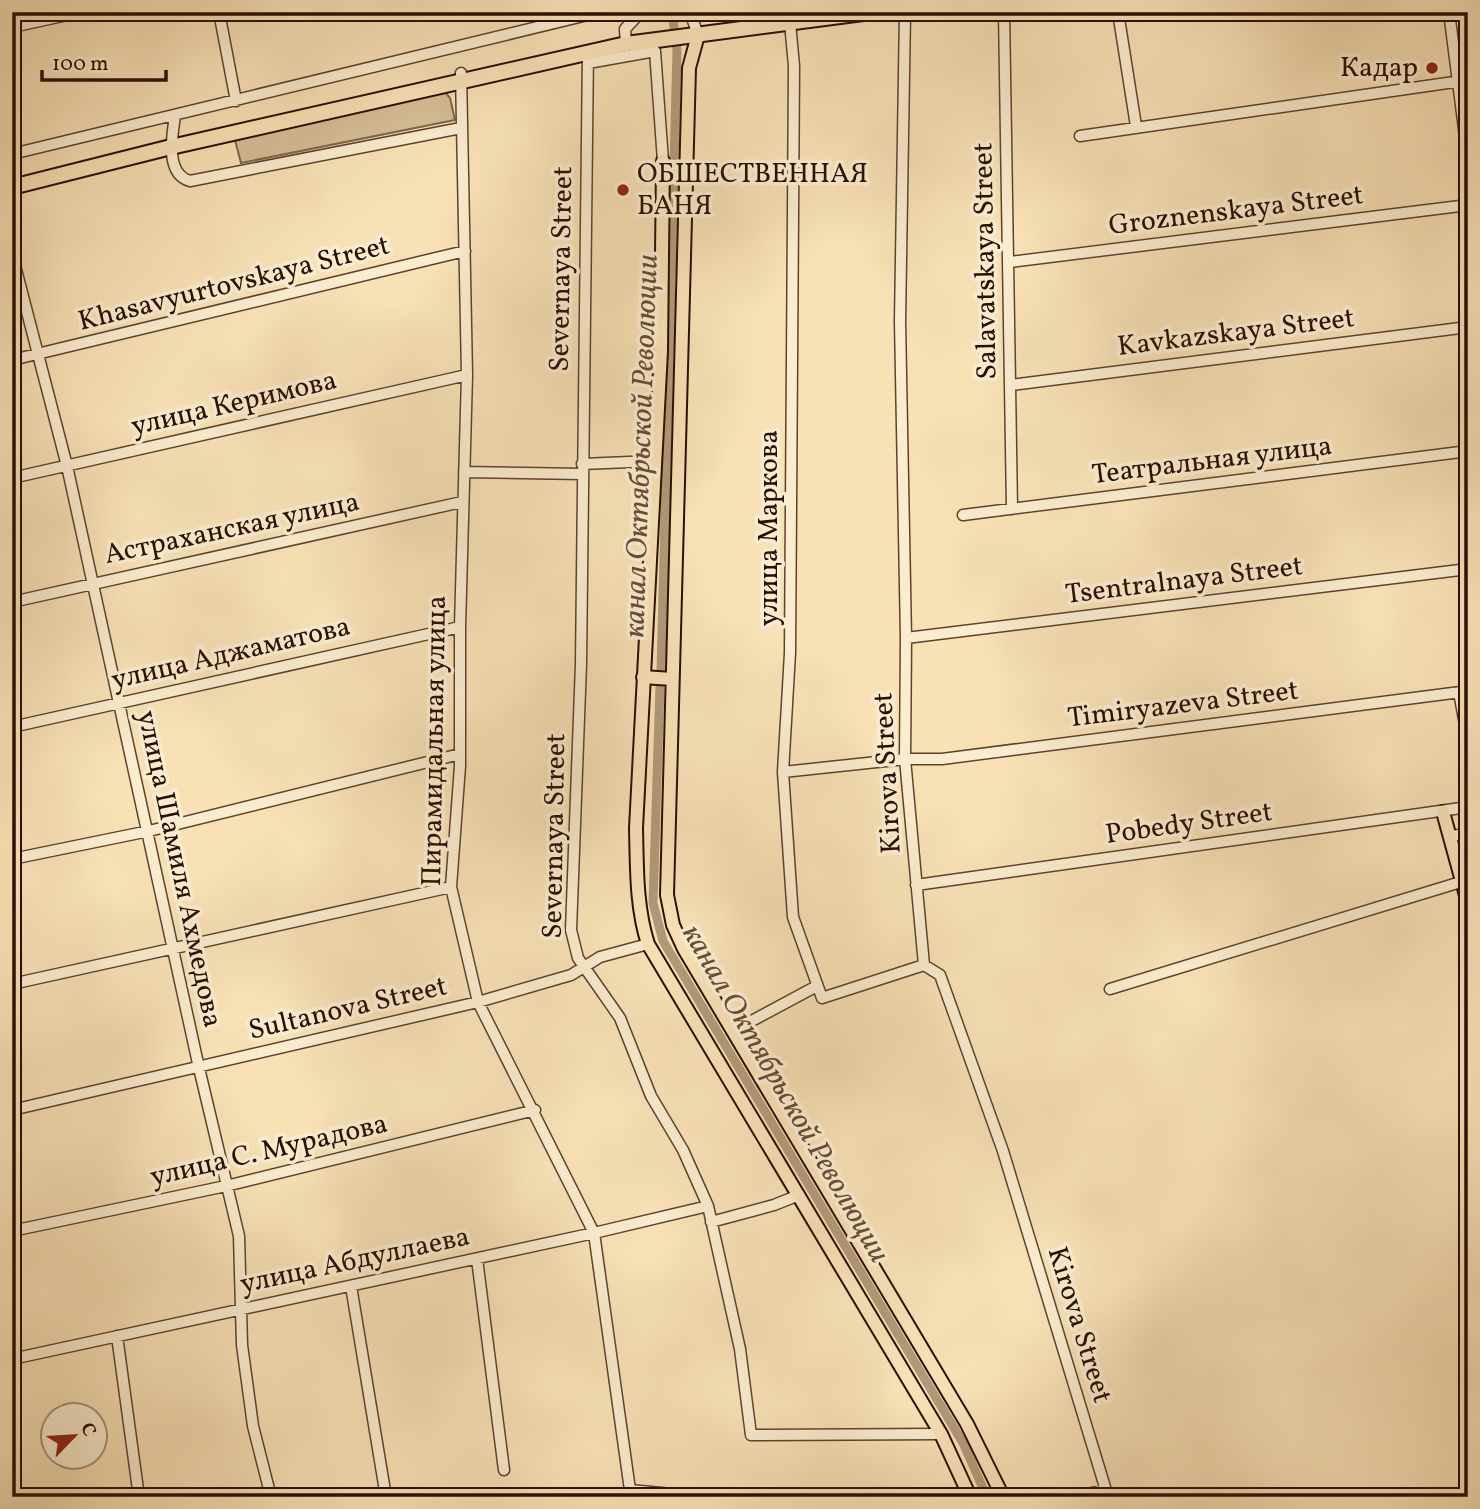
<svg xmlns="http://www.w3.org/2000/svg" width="1480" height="1509" viewBox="0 0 1480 1509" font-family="Vollkorn,serif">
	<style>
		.green { fill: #d4bd96; stroke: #7e664b; stroke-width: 2 }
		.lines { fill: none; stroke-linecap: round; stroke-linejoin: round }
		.canal { stroke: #b19977; stroke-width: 9 }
		.minor-casing { stroke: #5c432d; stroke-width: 13 }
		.major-casing { stroke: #290e00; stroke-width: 16 }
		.highway-casing { stroke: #290e00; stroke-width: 18 }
		.minor { stroke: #faeccf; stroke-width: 10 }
		.major { stroke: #f7e1b5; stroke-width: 12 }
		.highway { stroke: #f7e1b5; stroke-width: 14 }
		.poi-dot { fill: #8f2418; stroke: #faeccf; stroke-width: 2.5 }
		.labels { text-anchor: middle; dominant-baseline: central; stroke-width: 7; stroke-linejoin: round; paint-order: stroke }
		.poi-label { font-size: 28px; fill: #290e00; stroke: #faeccf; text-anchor: end }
		.street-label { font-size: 28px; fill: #290e00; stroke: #faeccf }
		.water-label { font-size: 30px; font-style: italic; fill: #664d36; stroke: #faeccf }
	</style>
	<rect width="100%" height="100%" fill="#f7e1b5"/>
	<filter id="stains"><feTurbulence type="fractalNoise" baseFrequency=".00286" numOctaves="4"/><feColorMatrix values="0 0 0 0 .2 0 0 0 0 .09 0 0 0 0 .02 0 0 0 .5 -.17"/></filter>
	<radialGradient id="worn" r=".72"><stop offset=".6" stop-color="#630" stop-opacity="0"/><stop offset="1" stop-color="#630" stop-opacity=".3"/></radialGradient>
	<path class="green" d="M445 92 450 98 455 120 241 163 235 140Z"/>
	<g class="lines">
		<path class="canal" d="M661 671 677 51 672 12
			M660 686 653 903 663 941 963 1443 987 1497"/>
		<g class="minor-casing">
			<path id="minor" d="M219 12 236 101
				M690 12 698 35
				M789 12 794 66 790 653 783 772 793 917 822 998 924 965
				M905 12 900 321 906 638 905 759 924 965 940 975 1003 1151 1108 1497
				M1004 12 1012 509
				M1118 12 1136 126
				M1449 12 1468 160
				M12 27 81 12
				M626 44 625 29 641 12
				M588 51 581 664 571 930 578 958 620 1018 651 1096 683 1150 708 1206 740 1349 751 1435 941 1434
				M588 63 655 51 663 161
				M461 73 467 375 460 627V766L451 887 478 1002 594 1233 631 1497
				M175 116C172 136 165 174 190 181L461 128
				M1080 136 1468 80
				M12 154 600 12
				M12 254 67 466 199 1068 239 1236 242 1345 253 1426 271 1497
				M1010 262 1468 205
				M12 360 465 251
				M1011 385 1468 327
				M582 464 653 461
				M464 472 582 474
				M12 478 467 375
				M963 515 1468 451
				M12 602 462 502
				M906 638 1468 569
				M1459 692 1468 741
				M12 727 460 627
				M783 772 905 759H942L1468 691
				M1450 836 1468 834
				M12 859 149 831 460 754
				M916 885 1468 807
				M12 984 451 887
				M1110 989 1464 881
				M733 1031 815 987
				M12 1110 478 1002 571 975 600 957 648 944
				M711 1222 774 1205 799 1195
				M12 1231 226 1186 535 1110
				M477 1259 504 1470
				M351 1286 386 1497
				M117 1336 139 1497
				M12 1359 594 1233 708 1206
				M630 1490 704 1497
				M1073 1497 1105 1490"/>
		</g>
		<g class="major-casing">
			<path id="major" d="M698 35 689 68 667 895 673 925 684 949 967 1424 1003 1497
				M663 161 661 351 636 828C637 867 636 907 648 944L941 1434 970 1497
				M643 677 672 679
				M1443 812 1468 903"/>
		</g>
		<g class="highway-casing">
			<path id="highway" d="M12 187 171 147 626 44 871 12"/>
		</g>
		<use href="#minor" class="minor"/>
		<use href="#major" class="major"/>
		<use href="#highway" class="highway"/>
	</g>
	<g class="poi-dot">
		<circle cx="1432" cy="68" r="7"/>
		<circle cx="623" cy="190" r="7"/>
	</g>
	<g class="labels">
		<g class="poi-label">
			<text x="1418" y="68">Кадар</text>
			<text x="637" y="174" text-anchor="start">ОБШЕСТВЕННАЯ<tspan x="637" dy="32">БАНЯ</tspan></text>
		</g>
		<g class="street-label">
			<text transform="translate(1236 211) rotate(-7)">Groznenskaya Street</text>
			<text transform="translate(986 261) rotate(-91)">Salavatskaya Street</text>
			<text transform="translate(562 269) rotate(-89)">Severnaya Street</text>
			<text transform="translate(234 284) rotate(-14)">Khasavyurtovskaya Street</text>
			<text transform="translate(1236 333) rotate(-7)">Kavkazskaya Street</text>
			<text transform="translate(234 404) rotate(-13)">улица Керимова</text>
			<text transform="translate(1212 461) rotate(-7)">Театральная улица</text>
			<text transform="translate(769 528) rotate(-90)">улица Маркова</text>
			<text transform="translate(232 529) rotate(-12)">Астраханская улица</text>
			<text transform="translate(1184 581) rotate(-7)">Tsentralnaya Street</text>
			<text transform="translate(231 654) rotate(-13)">улица Аджаматова</text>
			<text transform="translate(1183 705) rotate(-7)">Timiryazeva Street</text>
			<text transform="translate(435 741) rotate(-89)">Пирамидальная улица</text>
			<text transform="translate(888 773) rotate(-93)">Kirova Street</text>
			<text transform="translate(1189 824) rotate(-8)">Pobedy Street</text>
			<text transform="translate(555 836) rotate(-89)">Severnaya Street</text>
			<text transform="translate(179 869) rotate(78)">улица Шамиля Ахмедова</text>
			<text transform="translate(348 1009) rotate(-13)">Sultanova Street</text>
			<text transform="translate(269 1151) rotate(-13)">улица С. Мурадова</text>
			<text transform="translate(355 1261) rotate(-12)">улица Абдуллаева</text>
			<text transform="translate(1079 1325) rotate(73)">Kirova Street</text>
		</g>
		<g class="water-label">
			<text transform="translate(642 446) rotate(-88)">канал Октябрьской Революции</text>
			<text transform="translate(785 1094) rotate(60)">канал Октябрьской Революции</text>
		</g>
	</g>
	<rect width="1480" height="1509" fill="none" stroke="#f7e1b5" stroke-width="42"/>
	<rect x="14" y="14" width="1452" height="1481" fill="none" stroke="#290e00" stroke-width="3.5"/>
	<rect x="21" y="21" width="1438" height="1467" fill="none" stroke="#290e00" stroke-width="2"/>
	<g transform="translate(74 1436) rotate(65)"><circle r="33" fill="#faeccf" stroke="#a6937c" stroke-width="2"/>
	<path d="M0-5L12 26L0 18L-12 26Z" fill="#8f2418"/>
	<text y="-10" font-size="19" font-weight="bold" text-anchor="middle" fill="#290e00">С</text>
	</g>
	<path d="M42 70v10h124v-10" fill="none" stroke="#290e00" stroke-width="3.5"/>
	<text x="52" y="70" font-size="21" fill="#290e00" stroke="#faeccf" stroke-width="5" paint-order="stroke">100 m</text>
	<rect width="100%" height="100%" filter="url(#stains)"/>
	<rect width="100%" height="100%" fill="url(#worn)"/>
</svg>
